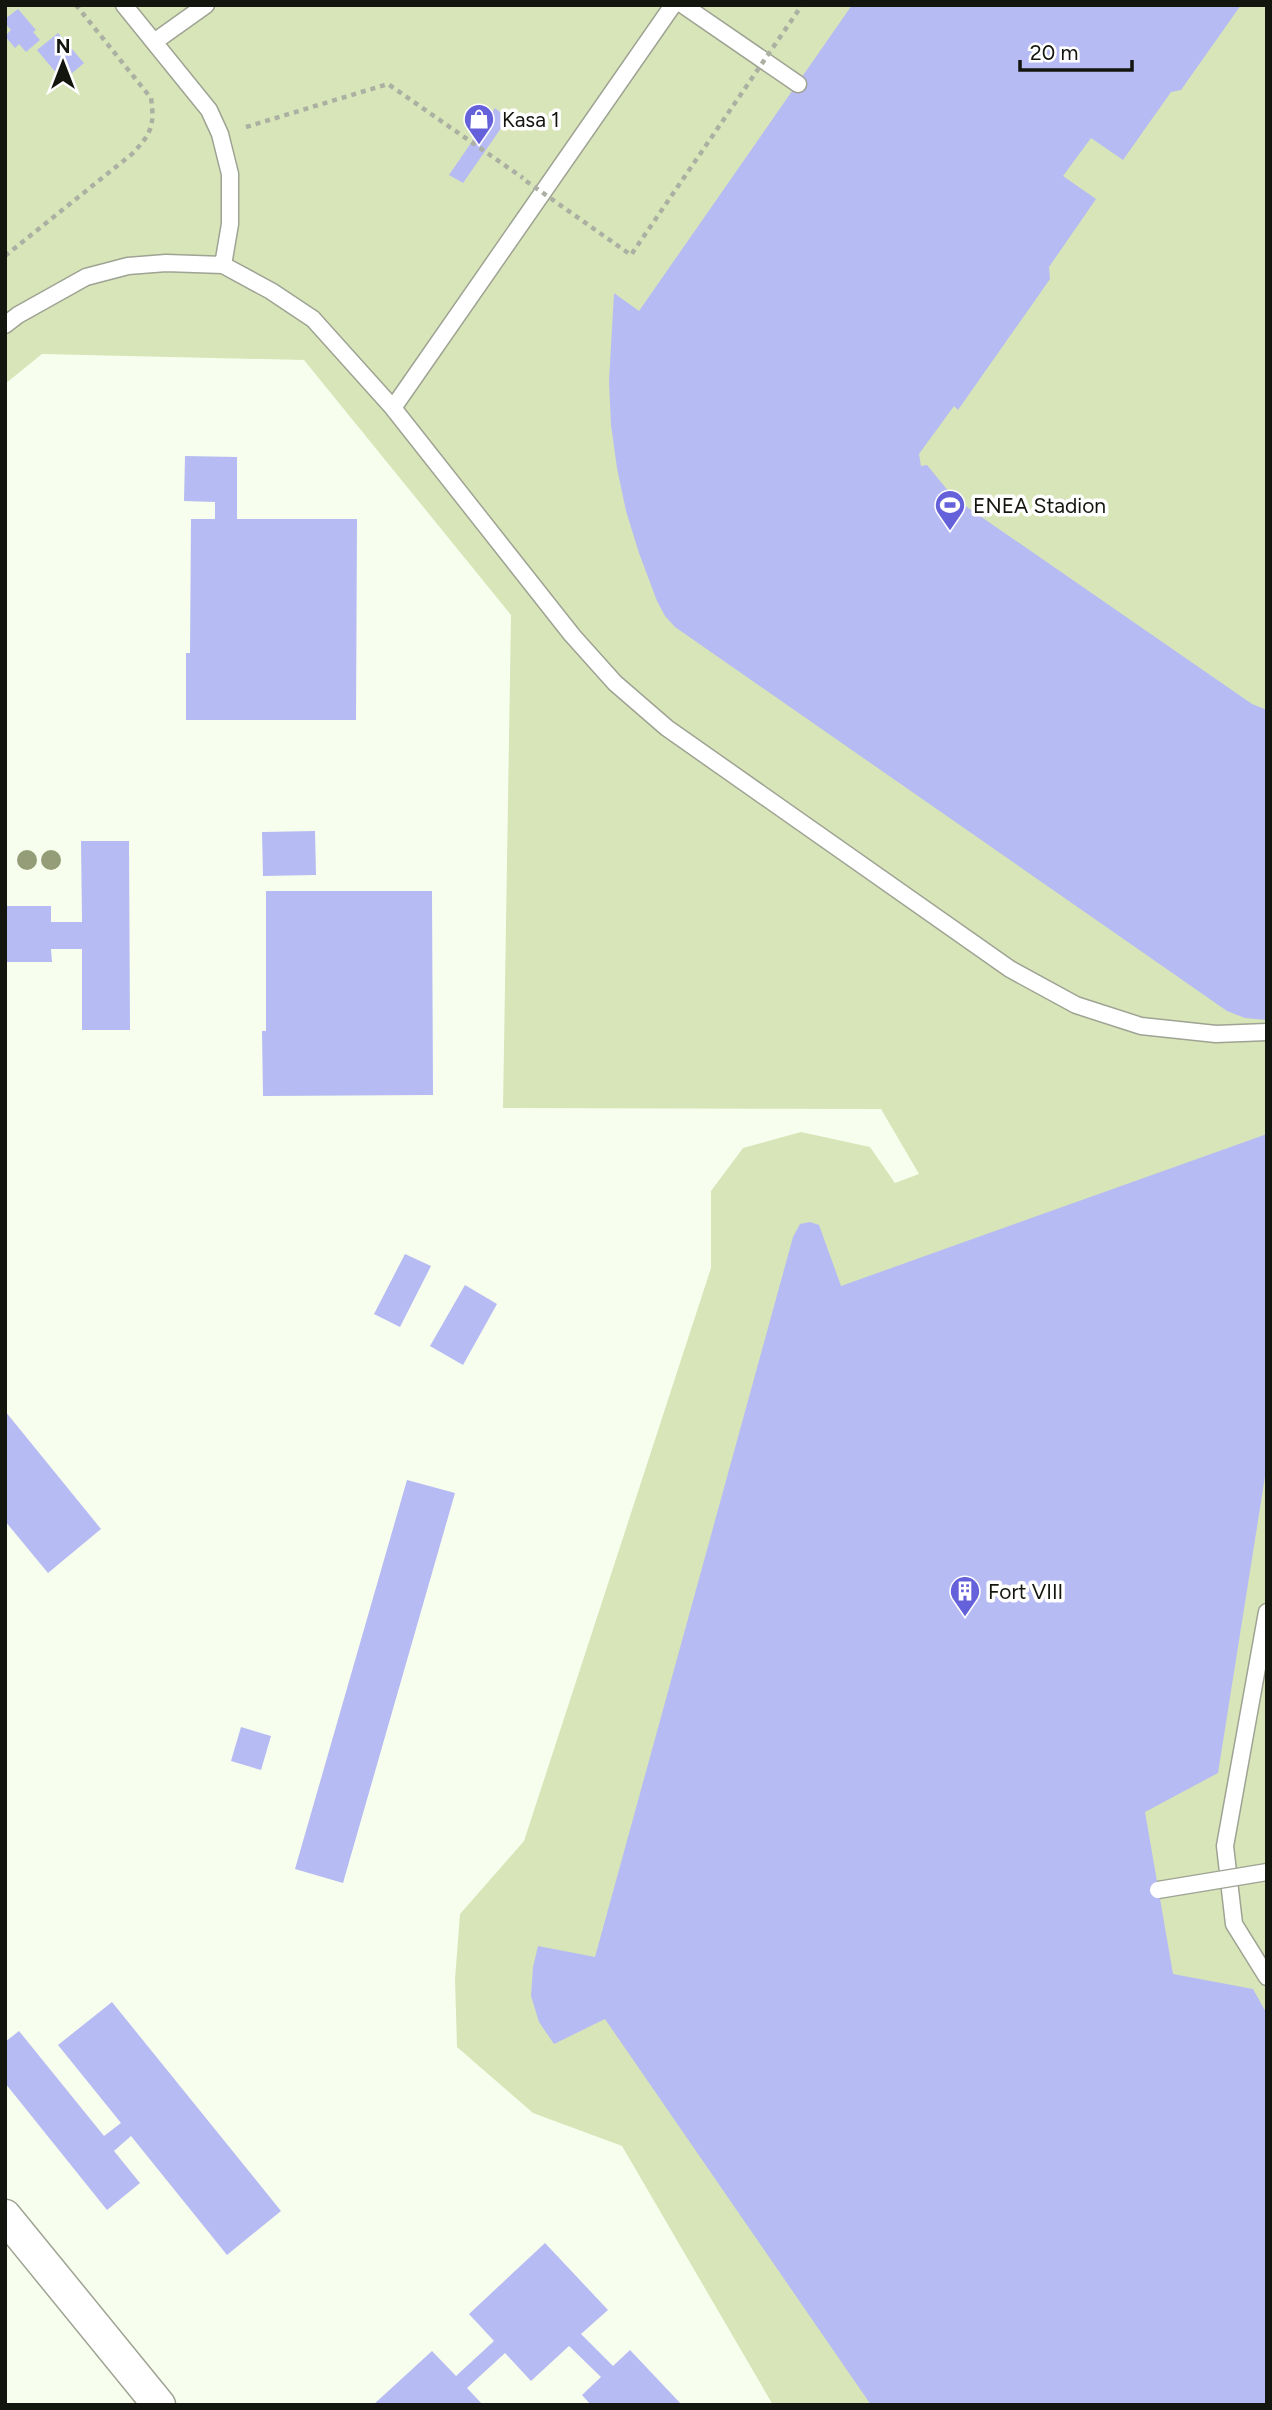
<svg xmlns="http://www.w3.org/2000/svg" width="1272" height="2410" viewBox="0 0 1272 2410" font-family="Figtree,sans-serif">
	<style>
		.green { fill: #d8e5b9 }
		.building { fill: #b6bbf3 }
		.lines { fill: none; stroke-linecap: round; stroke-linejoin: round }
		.service-casing { stroke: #9ea393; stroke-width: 19 }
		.minor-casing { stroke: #9ea393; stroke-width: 35 }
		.path { stroke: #acb0a3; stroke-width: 4.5; stroke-dasharray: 5 5; stroke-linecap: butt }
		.service { stroke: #fff; stroke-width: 16 }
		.minor { stroke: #fff; stroke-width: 32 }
		.service-bridge-casing { stroke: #9ea393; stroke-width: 19; stroke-linecap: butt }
		.path-bridge { stroke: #acb0a3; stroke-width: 4.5; stroke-dasharray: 5 5; stroke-linecap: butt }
		.service-bridge { stroke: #fff; stroke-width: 16 }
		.tree { fill: #949d78 }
		.labels { text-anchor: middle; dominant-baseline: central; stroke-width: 7; stroke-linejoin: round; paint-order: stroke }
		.poi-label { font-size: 21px; fill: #13150f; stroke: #fff; text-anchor: start }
	</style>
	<rect width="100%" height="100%" fill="#f8feed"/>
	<path class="green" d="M5 5H1267V2405H773L622 2146 533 2113 457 2047 455 1979 460 1914 524 1841 711 1268V1191L743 1148 801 1132 870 1147 895 1183 919 1174 881 1109 503 1108 511 615 304 360 42 354 5 384Z"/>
	<path class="building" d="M852 5H1241L1181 90 1171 92 1123 160 1091 138 1063 176 1096 199 1049 267 1050 279 958 410 954 406 919 454 921 466 927 465 954 498 1252 704 1267 710V1020L1245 1018 1227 1011 675 627 665 616 657 601 639 553 626 511 617 468 611 425 609 381 614 293 639 311Z
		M18 9 36 30 33 32 40 40 26 52 19 44 15 48 5 36 11 30 5 23V19Z
		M58 33 84 63 63 81 37 50Z
		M495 108 508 118 463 183 449 175Z
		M185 456 237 457V519H357L356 720H186V653H190L191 519H215V502L184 501Z
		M315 831 316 875 263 876 262 832Z
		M81 841H129L130 1030H82V949H51L52 962H5V906H51V922H82Z
		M266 891H432L433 1095 263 1096 262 1031H266Z
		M1267 1134V1464L1218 1773 1145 1812 1173 1974 1253 1989 1267 2014V2405H871L605 2019 554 2044 539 2022 531 1996 533 1967 538 1946 595 1957 793 1237 800 1224 810 1222 819 1225 841 1286Z
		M405 1254 431 1266 400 1327 374 1314Z
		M465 1285 497 1304 463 1365 430 1346Z
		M5 1411 101 1529 48 1573 5 1521Z
		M407 1480 455 1493 343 1883 295 1869Z
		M241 1727 271 1736 261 1770 231 1761Z
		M112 2002 281 2211 227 2255 131 2136 114 2151 140 2183 107 2210 5 2083V2042L19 2031 104 2136 121 2123 58 2045Z
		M545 2243 608 2310 581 2334 613 2366 630 2350 682 2405H591L582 2395 601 2377 569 2346 531 2381 505 2353 467 2388 483 2405H373L432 2351 456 2376 494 2341 469 2314Z"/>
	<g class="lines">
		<g class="service-casing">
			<path id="service" d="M124 5 209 110 220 134 230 174V224L223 265
				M683 5 798 84
				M154 42 206 5
				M5 325 18 315 86 277 128 266 166 263 223 265 271 291 313 319 393 408 572 635 615 683 667 728 1010 969 1076 1005 1141 1026 1216 1034 1267 1032
				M393 408 673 5
				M1267 1612 1225 1846 1234 1924 1267 1977"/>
		</g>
		<g class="minor-casing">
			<path id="minor" d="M5 2216 159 2405"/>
		</g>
		<path class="path" d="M246 127 388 84 523 178
			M5 256 132 154C151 134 155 126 151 98L76 5"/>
		<use href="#service" class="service"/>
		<use href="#minor" class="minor"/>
		<g class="service-bridge-casing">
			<path id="service-bridge" d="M1158 1890 1267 1872"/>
		</g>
		<path class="path-bridge" d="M526 181 631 255 802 5"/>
		<use href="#service-bridge" class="service-bridge"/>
	</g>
	<g class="tree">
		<circle cx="27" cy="860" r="10"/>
		<circle cx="51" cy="860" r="10"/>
	</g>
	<defs>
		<g id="shop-pin" transform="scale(1.575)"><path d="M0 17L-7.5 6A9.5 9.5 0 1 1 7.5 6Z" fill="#6561da" stroke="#fff"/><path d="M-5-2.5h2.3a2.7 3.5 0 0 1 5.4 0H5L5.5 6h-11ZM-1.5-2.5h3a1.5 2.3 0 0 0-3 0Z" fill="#fff"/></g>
		<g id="stadium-pin" transform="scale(1.575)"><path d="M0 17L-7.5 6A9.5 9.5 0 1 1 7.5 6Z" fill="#6561da" stroke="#fff"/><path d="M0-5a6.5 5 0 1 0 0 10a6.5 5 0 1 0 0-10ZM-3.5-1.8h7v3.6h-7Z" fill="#fff"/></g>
		<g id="building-pin" transform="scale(1.575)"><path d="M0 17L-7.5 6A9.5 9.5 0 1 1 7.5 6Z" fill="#6561da" stroke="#fff"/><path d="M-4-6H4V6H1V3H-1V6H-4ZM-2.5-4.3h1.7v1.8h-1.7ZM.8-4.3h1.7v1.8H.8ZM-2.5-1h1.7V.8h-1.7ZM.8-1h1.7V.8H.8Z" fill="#fff"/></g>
	</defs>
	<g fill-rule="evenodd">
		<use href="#shop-pin" x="479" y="119"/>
		<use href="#stadium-pin" x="950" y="505"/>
		<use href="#building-pin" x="965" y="1591"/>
	</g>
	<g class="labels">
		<g class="poi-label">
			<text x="502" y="119">Kasa 1</text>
			<text x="973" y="505">ENEA Stadion</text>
			<text x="988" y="1591">Fort VIII</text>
		</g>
	</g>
	<rect width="1272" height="2410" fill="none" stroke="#13150f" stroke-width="14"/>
	<g transform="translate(63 63)" stroke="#ffffff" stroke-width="5" paint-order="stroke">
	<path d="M0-5L12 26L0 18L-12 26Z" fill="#13150f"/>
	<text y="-10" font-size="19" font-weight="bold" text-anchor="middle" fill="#13150f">N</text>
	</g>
	<path d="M1020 60v10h112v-10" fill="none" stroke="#13150f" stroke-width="3.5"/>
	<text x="1030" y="60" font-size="21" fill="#13150f" stroke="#ffffff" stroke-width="5" paint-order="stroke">20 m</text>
</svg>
